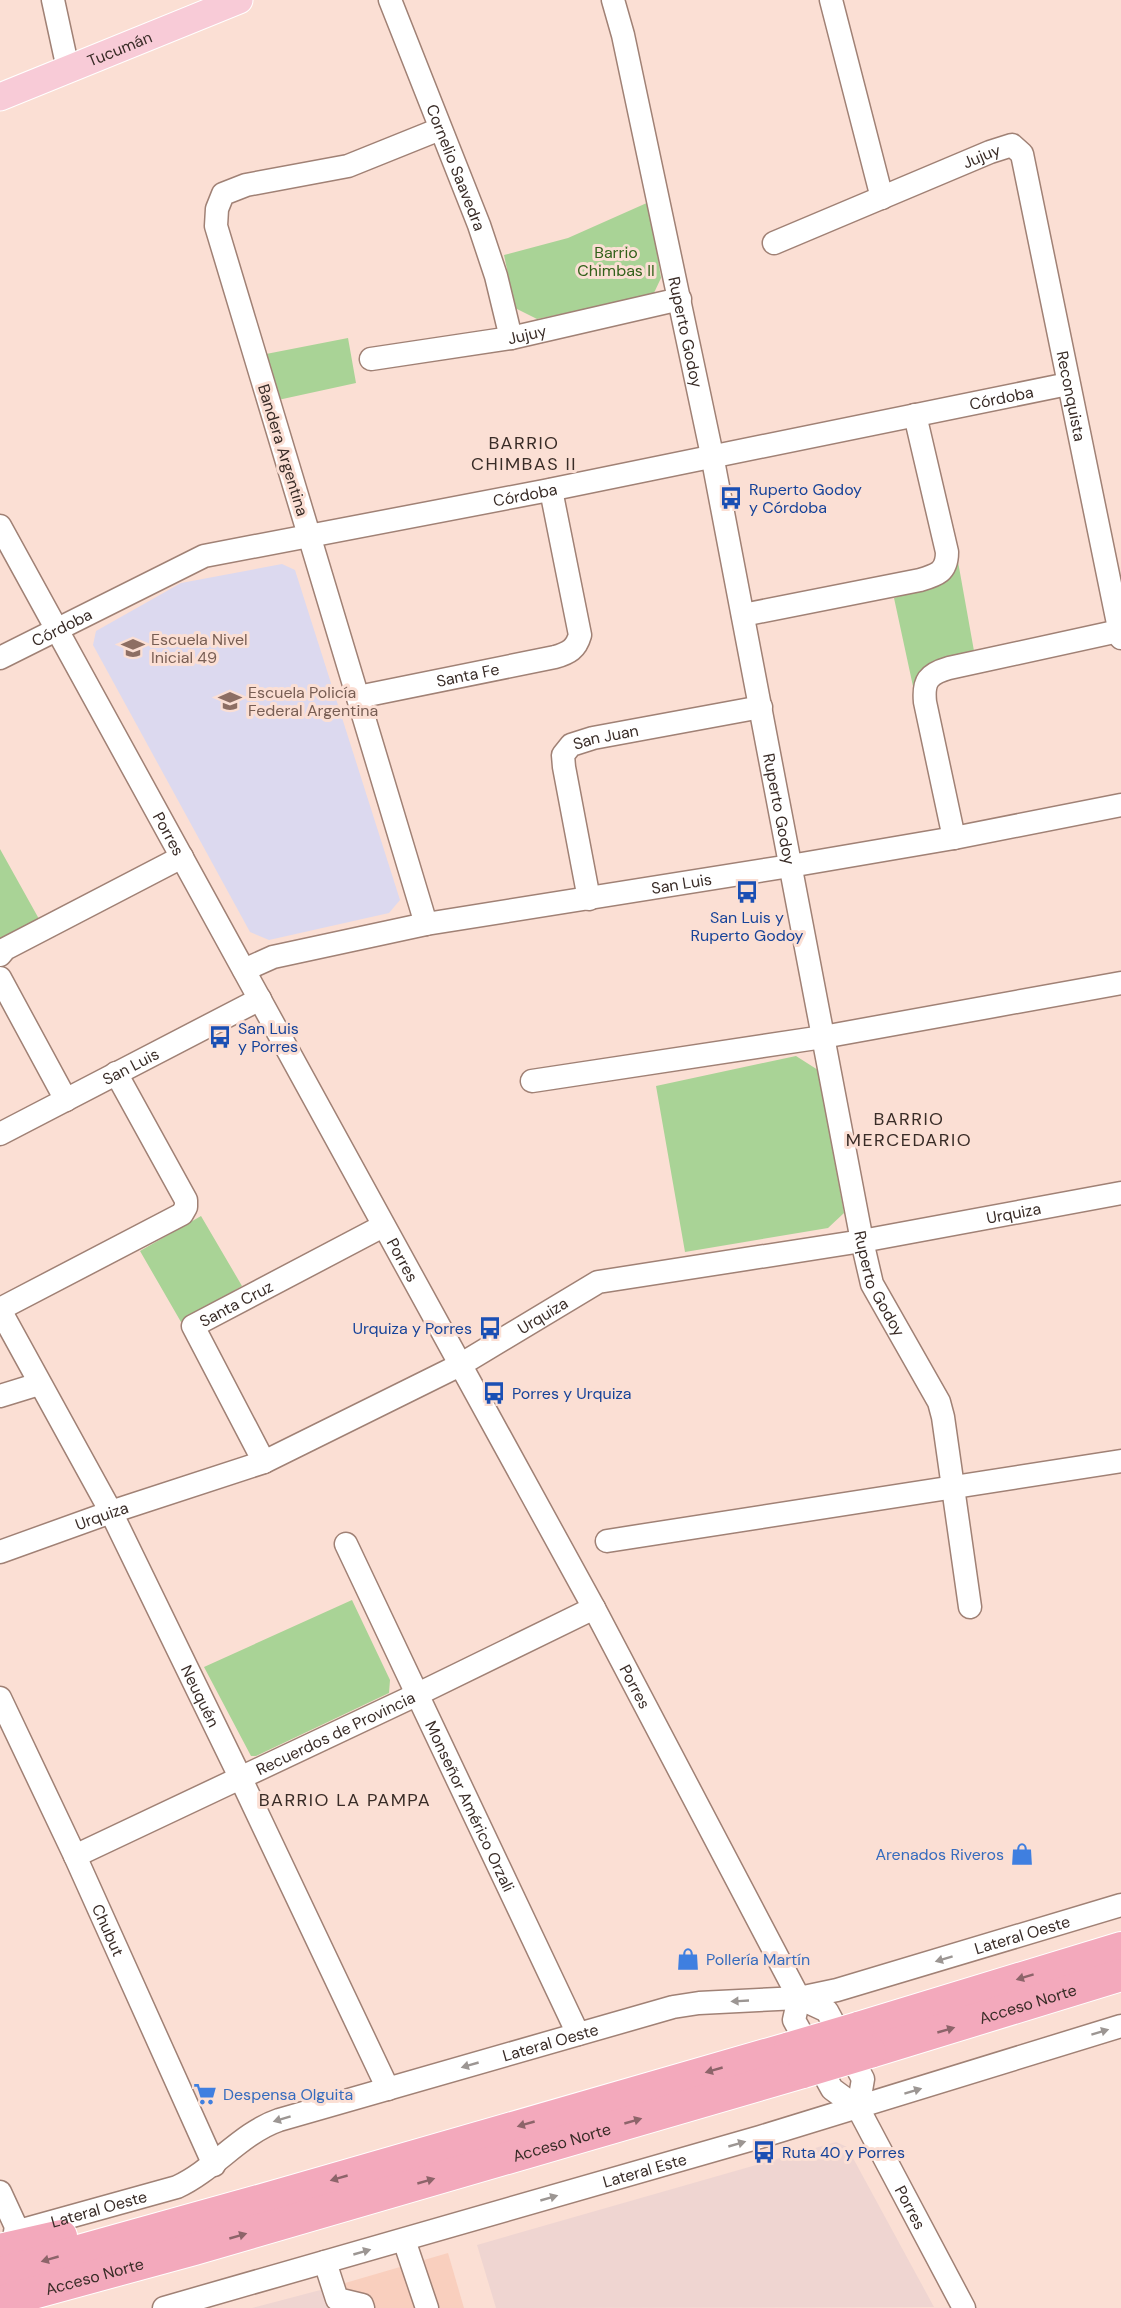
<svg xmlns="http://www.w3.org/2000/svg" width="1121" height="2308" viewBox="0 0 1121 2308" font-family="'DM Sans',sans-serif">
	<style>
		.built { fill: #f9cfbe }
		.industrial { fill: #efd5d1 }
		.education { fill: #dcd9ef }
		.green { fill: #a9d396 }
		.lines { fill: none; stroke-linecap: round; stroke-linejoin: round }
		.minor-casing { stroke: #a08175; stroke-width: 25 }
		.major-casing { stroke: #fff; stroke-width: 29 }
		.highway-casing { stroke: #fff; stroke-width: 34 }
		.minor { stroke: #fff; stroke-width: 22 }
		.major { stroke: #f8cbd7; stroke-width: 27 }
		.highway { stroke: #f3a9bc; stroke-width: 32 }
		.highway-bridge-casing { stroke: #fff; stroke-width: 34; stroke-linecap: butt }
		.highway-bridge { stroke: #f3a9bc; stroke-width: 32 }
		.oneway { fill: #9c9693 }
		.oneway2 { fill: #8d646a }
		.labels { text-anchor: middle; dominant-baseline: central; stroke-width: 6; stroke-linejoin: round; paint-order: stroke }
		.street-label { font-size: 16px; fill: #392c27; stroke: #fbdfd4 }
		.park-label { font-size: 16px; fill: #33611b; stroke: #fbdfd4 }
		.transit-label { font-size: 16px; fill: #164399; stroke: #fbdfd4; text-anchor: start }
		.education-label { font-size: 16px; fill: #785e54; stroke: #fbdfd4; text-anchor: start }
		.shop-label { font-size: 16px; fill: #366cbe; stroke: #fbdfd4; text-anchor: start }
		.neighbourhood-label { font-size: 18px; letter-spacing: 1.5px; fill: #392c27; stroke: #fbdfd4 }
	</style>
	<rect width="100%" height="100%" fill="#fbdfd4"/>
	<path class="built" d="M448 2253 464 2308H334L328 2288Z"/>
	<path class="industrial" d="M836 2142 847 2147 934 2307 496 2308 477 2245Z
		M328 2288 334 2308H252Z"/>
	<path class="education" d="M282 564 295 570 400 900 389 913 269 940 250 932 93 645 96 631 181 583Z"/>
	<path class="green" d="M649 202 661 278 653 295 537 319 515 308 504 255 568 238Z
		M348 338 356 383 278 400 266 354Z
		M957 556 974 651C943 660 926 658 914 691L894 598 937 585Z
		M0 849 39 919 0 941Z
		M796 1056 818 1070 844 1213 828 1228 685 1252 656 1086Z
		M201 1216 242 1286 181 1322 140 1251Z
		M352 1600 390 1680 389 1693 256 1756H251L204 1667Z"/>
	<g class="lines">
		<g class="minor-casing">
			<g id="minor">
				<path d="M53 0 68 69"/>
				<path id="s1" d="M390 0 479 225 496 276 511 338"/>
				<path id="s2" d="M613 0 623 35 712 455 862 1241 872 1284 939 1402 943 1417 970 1607"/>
				<path d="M831 0 882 198"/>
				<path id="s3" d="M774 243 990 152 1012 145 1022 154 1121 638"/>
				<path id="s4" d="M371 359 511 338 680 299"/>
				<path id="s5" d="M0 526 594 1608 799 1998 827 2011 863 2079 858 2108"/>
				<path d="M743 615 920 580C937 575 947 572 947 552L915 415"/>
				<path id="s6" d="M0 658 204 556 544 491 1068 384"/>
				<path id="s7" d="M358 697 555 657C569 653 576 649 580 635L551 490"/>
				<path d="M954 838 925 702C923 681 928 674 949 668L1119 631"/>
				<path id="s8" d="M589 899 564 767 563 755 571 745 593 738 761 707"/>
				<path d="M426 924 216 226 217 209 223 194 246 185 348 166 440 129"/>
				<path d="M0 955 5 949 182 857"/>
				<path id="s9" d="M244 970 273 957 426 924 790 866 954 838 1121 805"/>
				<path d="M0 978 66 1100"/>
				<path d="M532 1081 823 1037 1121 983"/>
				<path id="s10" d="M0 1134 260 999"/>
				<path d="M0 1309 182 1214 186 1207V1200L116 1073"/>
				<path id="s11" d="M0 1310 111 1512 240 1777 388 2089"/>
				<path d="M0 1396 39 1384"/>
				<path id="s12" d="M264 1462 193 1326 383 1226"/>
				<path d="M607 1541 1121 1461"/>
				<path id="s13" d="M346 1544 578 2034"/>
				<path id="s14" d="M0 1552 111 1512 264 1462 460 1365 598 1282 862 1241 1121 1193"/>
				<path id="s15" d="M0 1698 75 1856 214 2165"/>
				<path id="s16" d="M75 1856 418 1694 594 1608"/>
				<path id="s17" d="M799 1998 794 2020 832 2089 858 2108 964 2308"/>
				<path d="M0 2192 18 2231"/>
				<path id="s18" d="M15 2232 177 2187C214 2170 241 2133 279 2120L673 2007 699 2003 799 1998 837 1990 1121 1905"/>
				<path d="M404 2240 427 2308"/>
				<path d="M325 2262 337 2299 362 2305 363 2308"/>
				<path id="s19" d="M164 2308 760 2137 1121 2026"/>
			</g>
		</g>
		<g class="major-casing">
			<g id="major">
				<path id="s20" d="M0 97 239 0"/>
			</g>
		</g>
		<g class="highway-casing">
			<g id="highway">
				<path d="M858 2028 1121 1948"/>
				<path id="s21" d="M870 2052 1121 1975"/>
				<path d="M0 2250 61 2236"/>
				<path d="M0 2273 280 2195 790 2048"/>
				<path id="s22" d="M0 2302 194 2249 803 2072"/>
			</g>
		</g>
		<use href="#minor" class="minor"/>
		<use href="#major" class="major"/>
		<use href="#highway" class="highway"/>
		<g class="highway-bridge-casing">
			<path id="highway-bridge" d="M790 2048 858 2028
				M803 2072 870 2052"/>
		</g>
		<use href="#highway-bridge" class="highway-bridge"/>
	</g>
	<defs><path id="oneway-solid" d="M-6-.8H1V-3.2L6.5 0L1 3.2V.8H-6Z" transform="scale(1.5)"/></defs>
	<g class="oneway">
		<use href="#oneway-solid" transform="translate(944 1959) rotate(163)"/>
		<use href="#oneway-solid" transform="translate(740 2001) rotate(177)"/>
		<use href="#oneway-solid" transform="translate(1100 2032) rotate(-17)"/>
		<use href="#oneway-solid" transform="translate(470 2065) rotate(164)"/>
		<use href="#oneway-solid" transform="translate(913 2091) rotate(-17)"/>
		<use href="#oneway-solid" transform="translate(282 2119) rotate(163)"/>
		<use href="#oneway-solid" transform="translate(737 2144) rotate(-16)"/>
		<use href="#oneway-solid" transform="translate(549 2198) rotate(-16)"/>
		<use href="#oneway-solid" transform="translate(362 2252) rotate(-16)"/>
	</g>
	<g class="oneway2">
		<use href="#oneway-solid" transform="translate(1025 1977) rotate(163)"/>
		<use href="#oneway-solid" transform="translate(946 2030) rotate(-16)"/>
		<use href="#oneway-solid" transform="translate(714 2070) rotate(164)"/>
		<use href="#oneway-solid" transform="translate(633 2121) rotate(-16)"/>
		<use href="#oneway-solid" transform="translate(526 2124) rotate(164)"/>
		<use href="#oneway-solid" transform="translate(339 2178) rotate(164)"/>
		<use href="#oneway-solid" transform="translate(426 2181) rotate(-16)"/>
		<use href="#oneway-solid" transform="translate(238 2236) rotate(-16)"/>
		<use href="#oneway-solid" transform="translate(50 2259) rotate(164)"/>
	</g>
	<defs>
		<g id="bus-bare" transform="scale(1.8)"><path d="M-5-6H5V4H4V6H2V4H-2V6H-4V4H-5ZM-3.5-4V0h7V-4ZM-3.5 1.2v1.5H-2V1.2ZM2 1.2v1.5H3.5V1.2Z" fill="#1a4fb4" stroke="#fbdfd4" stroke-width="2.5" paint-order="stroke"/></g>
		<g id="school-bare" transform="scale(1.8)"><path d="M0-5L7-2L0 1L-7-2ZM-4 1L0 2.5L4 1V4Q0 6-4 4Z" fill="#8d6e63" stroke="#fbdfd4" stroke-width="2.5" paint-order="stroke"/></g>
		<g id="shop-bare" transform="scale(1.8)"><path d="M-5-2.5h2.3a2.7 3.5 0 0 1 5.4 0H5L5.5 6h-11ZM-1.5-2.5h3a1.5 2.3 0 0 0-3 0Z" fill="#3f7fe0" stroke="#fbdfd4" stroke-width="2.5" paint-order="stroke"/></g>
		<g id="supermarket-bare" transform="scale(1.8)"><path d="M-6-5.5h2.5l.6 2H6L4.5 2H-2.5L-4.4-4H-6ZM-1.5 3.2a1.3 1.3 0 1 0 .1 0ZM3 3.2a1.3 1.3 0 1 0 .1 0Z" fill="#3f7fe0" stroke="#fbdfd4" stroke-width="2.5" paint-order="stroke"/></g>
	</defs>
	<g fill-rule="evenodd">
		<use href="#bus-bare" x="731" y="498"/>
		<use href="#school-bare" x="133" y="648"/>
		<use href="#school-bare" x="230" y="701"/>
		<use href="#bus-bare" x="747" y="892"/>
		<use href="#bus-bare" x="220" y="1037"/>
		<use href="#bus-bare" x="490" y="1328"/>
		<use href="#bus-bare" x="494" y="1393"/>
		<use href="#shop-bare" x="1022" y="1854"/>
		<use href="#shop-bare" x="688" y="1959"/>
		<use href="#supermarket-bare" x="205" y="2094"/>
		<use href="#bus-bare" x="764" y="2152"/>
	</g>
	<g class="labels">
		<g class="street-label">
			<text stroke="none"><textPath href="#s20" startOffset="129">Tucumán</textPath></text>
			<text stroke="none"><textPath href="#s3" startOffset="225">Jujuy</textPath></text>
			<text stroke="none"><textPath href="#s1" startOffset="180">Cornelio Saavedra</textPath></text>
			<text stroke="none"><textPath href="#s2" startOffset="340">Ruperto Godoy</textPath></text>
			<text stroke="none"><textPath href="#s4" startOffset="158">Jujuy</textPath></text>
			<text stroke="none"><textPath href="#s3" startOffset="518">Reconquista</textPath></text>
			<text stroke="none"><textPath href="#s6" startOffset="1041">Córdoba</textPath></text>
			<text transform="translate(283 450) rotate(73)">Bandera Argentina</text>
			<text stroke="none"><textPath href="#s6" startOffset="555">Córdoba</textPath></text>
			<text stroke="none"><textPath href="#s6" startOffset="69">Córdoba</textPath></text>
			<text stroke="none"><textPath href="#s7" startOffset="112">Santa Fe</textPath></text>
			<text stroke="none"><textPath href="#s8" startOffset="195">San Juan</textPath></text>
			<text stroke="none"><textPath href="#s2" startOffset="826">Ruperto Godoy</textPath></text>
			<text stroke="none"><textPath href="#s5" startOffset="351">Porres</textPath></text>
			<text stroke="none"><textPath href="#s9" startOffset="447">San Luis</textPath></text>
			<text stroke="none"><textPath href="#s10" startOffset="147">San Luis</textPath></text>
			<text stroke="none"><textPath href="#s14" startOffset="1080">Urquiza</textPath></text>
			<text stroke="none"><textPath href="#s5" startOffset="837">Porres</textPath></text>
			<text stroke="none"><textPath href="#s2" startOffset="1312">Ruperto Godoy</textPath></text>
			<text stroke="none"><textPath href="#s12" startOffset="202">Santa Cruz</textPath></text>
			<text stroke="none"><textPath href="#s14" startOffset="594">Urquiza</textPath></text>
			<text stroke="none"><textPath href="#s14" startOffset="108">Urquiza</textPath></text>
			<text stroke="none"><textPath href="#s5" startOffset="1323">Porres</textPath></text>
			<text stroke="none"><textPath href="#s11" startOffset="435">Neuquén</textPath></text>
			<text stroke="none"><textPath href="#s16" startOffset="288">Recuerdos de Provincia</textPath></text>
			<text stroke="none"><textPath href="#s13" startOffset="290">Monseñor Américo Orzali</textPath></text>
			<text stroke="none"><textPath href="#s15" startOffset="256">Chubut</textPath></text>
			<text stroke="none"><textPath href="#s18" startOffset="1059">Lateral Oeste</textPath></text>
			<text stroke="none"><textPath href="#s21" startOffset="165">Acceso Norte</textPath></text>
			<text stroke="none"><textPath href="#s18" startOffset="573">Lateral Oeste</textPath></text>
			<text stroke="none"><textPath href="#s22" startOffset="584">Acceso Norte</textPath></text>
			<text stroke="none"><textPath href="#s19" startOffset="500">Lateral Este</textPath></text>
			<text stroke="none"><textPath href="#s17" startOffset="246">Porres</textPath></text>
			<text stroke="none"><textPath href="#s18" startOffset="87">Lateral Oeste</textPath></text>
			<text stroke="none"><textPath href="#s22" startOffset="98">Acceso Norte</textPath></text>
		</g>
		<g class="park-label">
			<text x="616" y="252">Barrio<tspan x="616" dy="18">Chimbas II</tspan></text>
		</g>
		<g class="transit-label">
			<text x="749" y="489">Ruperto Godoy<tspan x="749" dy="18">y Córdoba</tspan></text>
			<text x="747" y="917" text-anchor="middle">San Luis y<tspan x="747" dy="18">Ruperto Godoy</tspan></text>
			<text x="238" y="1028">San Luis<tspan x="238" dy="18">y Porres</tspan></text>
			<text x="472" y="1328" text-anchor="end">Urquiza y Porres</text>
			<text x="512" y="1393">Porres y Urquiza</text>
			<text x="782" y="2152">Ruta 40 y Porres</text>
		</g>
		<g class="education-label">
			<text x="151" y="639">Escuela Nivel<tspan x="151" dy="18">Inicial 49</tspan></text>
			<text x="248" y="692">Escuela Policía<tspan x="248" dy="18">Federal Argentina</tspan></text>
		</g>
		<g class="shop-label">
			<text x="1004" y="1854" text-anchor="end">Arenados Riveros</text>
			<text x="706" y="1959">Pollería Martín</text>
			<text x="223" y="2094">Despensa Olguita</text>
		</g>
		<g class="neighbourhood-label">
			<text x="524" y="443">BARRIO<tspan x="524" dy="21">CHIMBAS II</tspan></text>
			<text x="909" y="1119">BARRIO<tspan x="909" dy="21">MERCEDARIO</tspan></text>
			<text x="345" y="1800">BARRIO LA PAMPA</text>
		</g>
	</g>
</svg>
